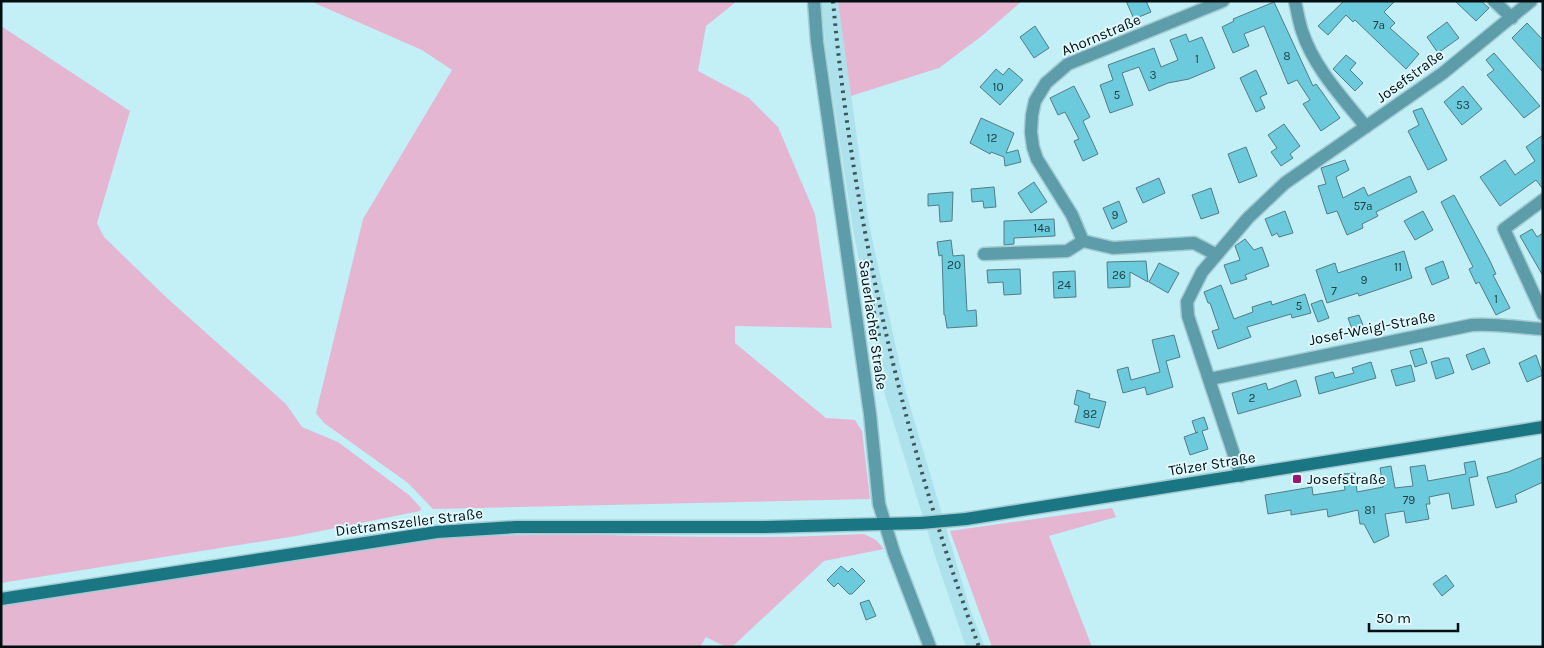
<svg xmlns="http://www.w3.org/2000/svg" width="1544" height="648" viewBox="0 0 1544 648" font-family="Karla,sans-serif">
	<style>
		.built { fill: #ade2ec }
		.green { fill: #e5b6d1 }
		.building { fill: #6bcadb; stroke: #547c84 }
		.lines { fill: none; stroke-linecap: round; stroke-linejoin: round }
		.street-casing { stroke: #a4cbd2; stroke-width: 15 }
		.secondary-casing { stroke: #a4cbd2; stroke-width: 15 }
		.street { stroke: #5d9da9; stroke-width: 12 }
		.secondary { stroke: #1b7684; stroke-width: 12 }
		.rail { stroke: #3d5459; stroke-width: 4; stroke-dasharray: 2.5 5; stroke-linecap: butt }
		.secondary-bridge-casing { stroke: #a4cbd2; stroke-width: 15; stroke-linecap: butt }
		.secondary-bridge { stroke: #1b7684; stroke-width: 12 }
		.poi-dot { fill: #961872; stroke: #dff9fe; stroke-width: 2 }
		.labels { text-anchor: middle; dominant-baseline: central; stroke-width: 4; stroke-linejoin: round; paint-order: stroke }
		.number-label { font-size: 12px; fill: #1c3e44 }
		.street-label { font-size: 15px; fill: #020f12; stroke: #dff9fe }
		.poi-label { font-size: 15px; fill: #020f12; stroke: #dff9fe; text-anchor: start }
	</style>
	<rect width="100%" height="100%" fill="#c3eff7"/>
	<path class="built" d="M821 1H838L869 224 905 389 970 609 985 647H966L937 562 885 395 853 229 826 52Z"/>
	<path class="green" d="M310 1H737L706 26 698 71 749 98 778 127 815 214 832 328 735 326V343L826 418 855 420 862 431 870 499 433 509 408 483 324 423 316 413 363 219 452 70 422 50Z
		M838 1H1022L983 35 939 68 851 96Z
		M1 26 130 111 97 223 104 237 167 298 286 404 302 427 338 442 409 495 421 508 420 511 296 536 1 583Z
		M1112 508 1116 517 1049 536 1092 647H992L950 531Z
		M864 534 876 540 884 549 824 561 732 647H726L706 637 700 647H1V605L412 541C529 529 647 538 765 537 798 537 831 535 864 534Z"/>
	<path class="building" d="M1126 1H1146L1151 12 1134 19Z
		M1344 1H1395L1384 12 1395 23 1390 28 1419 54 1406 69 1355 20 1353 22 1346 15 1328 35 1318 26Z
		M1455 1H1481L1489 8 1476 21Z
		M1274 2 1313 86 1316 84 1322 92 1340 118 1321 131 1303 104 1310 100 1297 80 1288 84 1264 26 1244 34 1249 46 1233 53 1222 27 1234 21 1233 19Z
		M1447 22 1459 38 1438 53 1427 37Z
		M1527 23 1543 40V72L1512 38Z
		M1035 26 1049 48 1034 58 1020 37Z
		M1186 34 1189 42 1202 37 1215 68 1189 79 1168 83 1149 91 1139 67 1122 73 1133 105 1110 113 1100 85 1113 80 1108 65 1154 48 1161 67 1178 60 1170 40Z
		M1494 53 1540 106 1524 118 1487 75 1494 70 1486 60Z
		M1346 55 1356 63 1350 70 1363 83 1355 91 1333 69Z
		M1009 68 1023 80 1000 105 980 87 996 69 1003 75Z
		M1256 70 1267 94 1260 97 1265 108 1256 112 1240 78Z
		M1074 86 1090 117 1083 121 1098 154 1083 161 1074 141 1079 139 1065 112 1058 115 1050 98Z
		M1463 86 1482 109 1462 125 1444 102Z
		M1422 108 1447 160 1428 170 1408 131 1419 125 1413 111Z
		M981 118 1014 133 1006 153 1018 150 1021 162 1005 166 1004 157 991 152 990 154 970 143Z
		M1284 124 1300 146 1290 154 1293 158 1281 166 1271 152 1277 148 1268 135Z
		M1543 135V189L1536 180 1500 206 1480 177 1505 160 1515 175 1535 161 1526 147Z
		M1246 147 1257 176 1239 183 1228 154Z
		M1345 160 1349 170 1336 177 1343 198 1364 187 1368 196 1410 176 1417 192 1376 212 1378 216 1362 224 1363 228 1347 235 1337 211 1327 214 1318 186 1326 184 1321 168Z
		M1159 178 1165 193 1143 203 1136 188Z
		M1034 182 1047 202 1031 213 1018 193Z
		M994 187 996 207 984 208 983 201 972 202 971 189Z
		M1211 188 1219 213 1201 219 1192 195Z
		M953 192 952 221 940 222 939 205 928 206V194Z
		M1454 195 1489 259 1496 274 1493 275 1510 308 1496 315 1479 282 1476 284 1469 269 1473 267 1441 202Z
		M1119 201 1127 222 1112 229 1103 208Z
		M1285 211 1293 233 1279 237 1277 233 1272 236 1265 219Z
		M1423 211 1433 230 1415 240 1404 221Z
		M1054 219 1055 236 1014 238V244L1004 245V221Z
		M1532 229 1537 237 1543 233V276L1520 236Z
		M1245 239 1254 250 1262 247 1269 266 1245 275 1247 279 1231 284 1224 265 1240 260 1235 246Z
		M951 240 953 256 964 255 967 311 976 310 977 326 947 328 945 315H944L942 255 939 256 937 242Z
		M1404 251 1412 278 1359 296 1358 293 1327 303 1316 270 1335 263 1338 273Z
		M1146 261 1148 282 1130 272V287L1108 288 1107 262Z
		M1443 261 1449 278 1432 285 1425 268Z
		M1159 263 1179 273 1168 293 1149 282Z
		M1020 269 1021 294 1004 295 1003 282 988 283 987 270Z
		M1075 271 1076 297 1054 298 1053 272Z
		M1221 285 1234 319 1253 312 1252 307 1271 301 1272 305 1305 294 1311 313 1292 318 1291 314 1247 327 1251 337 1218 349 1212 331 1219 329 1210 303H1208L1204 292Z
		M1322 300 1329 318 1318 322 1311 304Z
		M1359 315 1364 328 1353 332 1348 318Z
		M1174 335 1180 357 1166 361 1173 387 1147 395 1145 387 1123 393 1117 370 1128 367 1131 380 1160 372 1152 340Z
		M1422 348 1427 363 1415 367 1410 351Z
		M1484 348 1490 363 1472 370 1466 355Z
		M1536 355 1543 375 1527 382 1519 363Z
		M1445 358H1449L1454 373 1436 379 1431 362Z
		M1371 362 1376 378 1319 394 1315 377 1333 372 1335 378 1354 373 1352 368Z
		M1411 365 1415 381 1396 386 1391 370Z
		M1296 380 1301 396 1238 414 1232 393 1266 383 1268 390Z
		M1077 390 1090 394 1089 398 1106 402 1099 428 1075 422 1079 406 1074 404Z
		M1204 417 1208 429 1202 431 1208 449 1190 455 1184 437 1198 432 1196 433 1192 421Z
		M1543 457V482L1515 495 1517 502 1496 508 1487 477 1508 472Z
		M1475 461 1478 476 1469 478 1474 505 1452 509 1449 493 1429 497 1430 504H1426L1429 519 1406 523 1404 511 1385 514 1389 536 1374 543 1364 524H1360L1358 510 1328 517 1327 509 1291 515V510L1268 514 1265 495 1312 487 1313 495 1345 490 1343 474 1355 473 1357 492 1383 487 1380 468 1391 466 1395 488 1413 486 1410 467 1425 465 1428 481 1466 474 1464 463Z
		M841 566 848 572 852 568 865 581 852 594H849L838 583 834 587 827 580Z
		M1446 575 1454 586 1442 596 1433 584Z
		M869 600 876 616 866 620 860 603Z"/>
	<g class="lines">
		<g class="street-casing">
			<path id="street" d="M814 1 817 42 870 414 879 504 894 553 930 647
				M1295 1C1297 11 1299 22 1302 31 1314 68 1343 98 1366 127
				M1494 1 1512 18
				M1543 200 1504 229 1543 314
				M984 254 1067 251 1083 241
				M1215 254 1194 243 1113 248 1083 241 1072 215 1037 159 1033 147 1031 132 1032 115 1035 101 1046 83 1068 64 1223 1
				M1210 379 1472 325C1496 323 1519 328 1543 329
				M1241 476 1188 316 1187 302 1202 272 1248 218 1285 183 1443 73 1531 1"/>
		</g>
		<g class="secondary-casing">
			<path id="secondary" d="M966 519 1543 427
				M1 599 437 532 516 527H765L921 523"/>
		</g>
		<use href="#street" class="street"/>
		<use href="#secondary" class="secondary"/>
		<path class="rail" d="M833 1C853 221 903 440 979 647
			M863 260 880 340"/>
		<g class="secondary-bridge-casing">
			<path id="secondary-bridge" d="M921 523 966 519"/>
		</g>
		<use href="#secondary-bridge" class="secondary-bridge"/>
	</g>
	<rect class="poi-dot" x="1292" y="474" width="10" height="10" rx="2.5"/>
	<g class="labels">
		<g class="number-label">
			<text x="1379" y="25">7a</text>
			<text x="1287" y="56">8</text>
			<text x="1197" y="59">1</text>
			<text x="1153" y="75">3</text>
			<text x="998" y="87">10</text>
			<text x="1117" y="95">5</text>
			<text x="1463" y="105">53</text>
			<text x="992" y="138">12</text>
			<text x="1363" y="206">57a</text>
			<text x="1115" y="215">9</text>
			<text x="1042" y="228">14a</text>
			<text x="954" y="265">20</text>
			<text x="1398" y="267">11</text>
			<text x="1119" y="275">26</text>
			<text x="1364" y="280">9</text>
			<text x="1064" y="285">24</text>
			<text x="1334" y="291">7</text>
			<text x="1496" y="299">1</text>
			<text x="1299" y="306">5</text>
			<text x="1252" y="398">2</text>
			<text x="1090" y="414">82</text>
			<text x="1409" y="500">79</text>
			<text x="1370" y="510">81</text>
		</g>
		<g class="street-label">
			<text transform="translate(1101 35) rotate(-23)">Ahornstraße</text>
			<text transform="translate(1410 76) rotate(-36)">Josefstraße</text>
			<text transform="translate(873 325) rotate(82)">Sauerlacher Straße</text>
			<text transform="translate(1372 328) rotate(-11)">Josef-Weigl-Straße</text>
			<text transform="translate(1212 464) rotate(-9)">Tölzer Straße</text>
			<text transform="translate(409 522) rotate(-7)">Dietramszeller Straße</text>
		</g>
		<g class="poi-label">
			<text x="1307" y="479">Josefstraße</text>
		</g>
	</g>
	<rect width="1544" height="648" fill="none" stroke="#020f12" stroke-width="5"/>
	<path d="M1369 623v8h89v-8" fill="none" stroke="#020f12" stroke-width="2.5"/>
	<text x="1376" y="623" font-size="15" fill="#020f12" stroke="#dff9fe" stroke-width="4" paint-order="stroke">50 m</text>
</svg>
